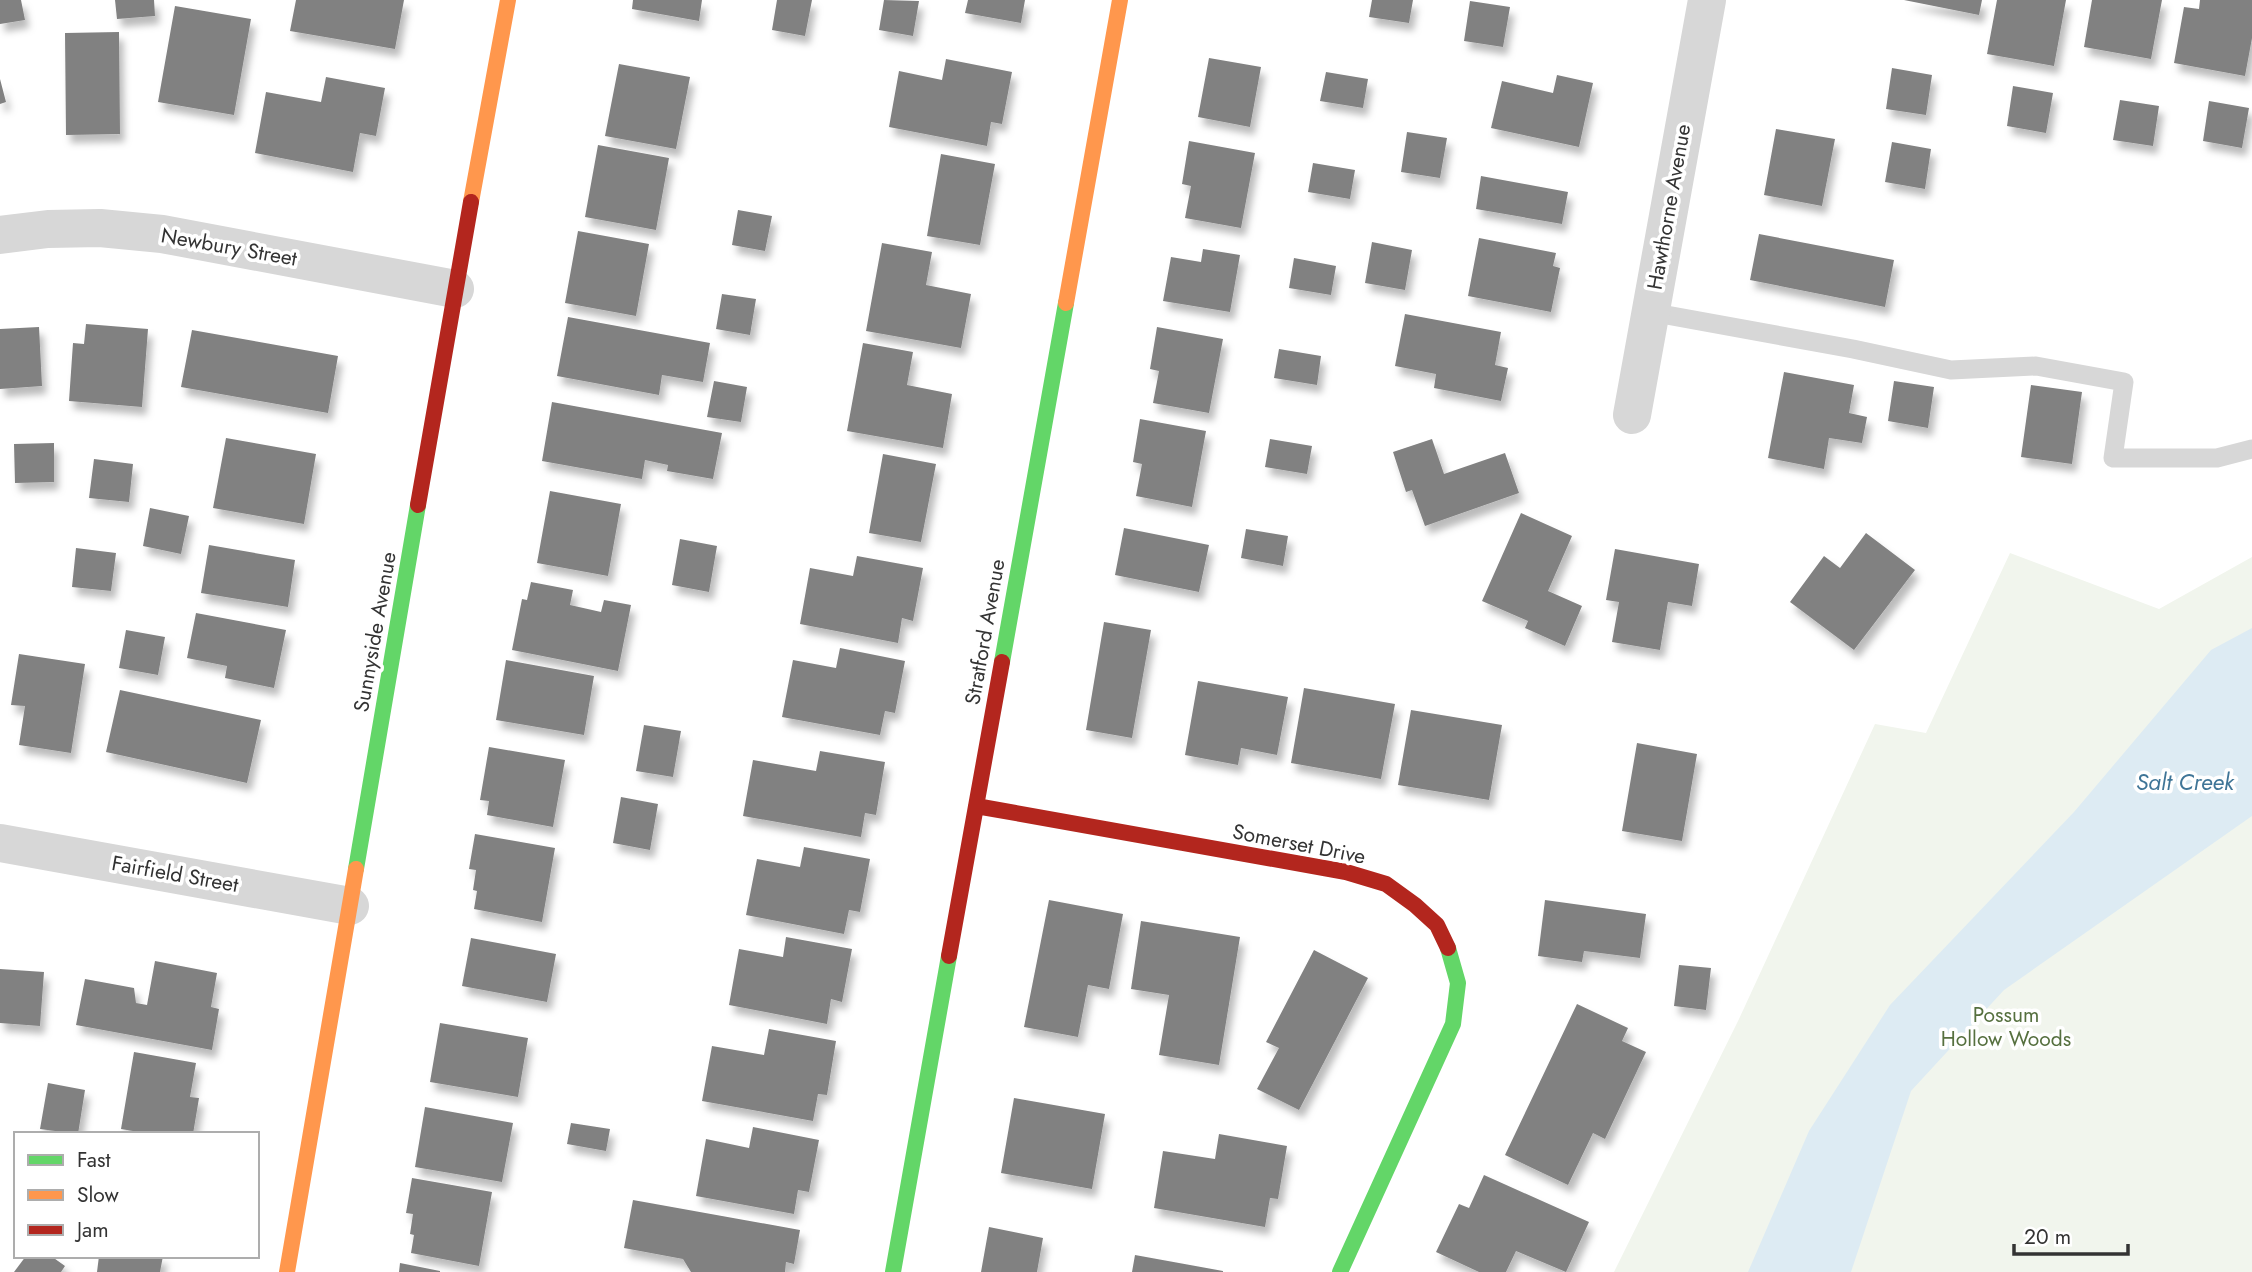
<svg xmlns="http://www.w3.org/2000/svg" width="2252" height="1272" viewBox="0 0 2252 1272" font-family="Jost,sans-serif">
	<style>
		.green { fill: #f1f5ed }
		.water { fill: #ddebf3 }
		.building { fill: #818181; filter: url(#shadow) }
		.lines { fill: none; stroke-linecap: round; stroke-linejoin: round }
		.lane { stroke: #d7d7d7; stroke-width: 19 }
		.street { stroke: #d7d7d7; stroke-width: 38 }
		.fast { stroke: #63d668; stroke-width: 16 }
		.slow { stroke: #ff974d; stroke-width: 16 }
		.jam { stroke: #b3261e; stroke-width: 16 }
		.labels { text-anchor: middle; dominant-baseline: central; stroke-width: 7; stroke-linejoin: round; paint-order: stroke }
		.street-label { font-size: 21px; fill: #333; stroke: #fff }
		.park-label { font-size: 21px; fill: #56703f; stroke: #fff }
		.water-label { font-size: 23px; font-style: italic; fill: #3f7597; stroke: #fff }
	</style>
	<defs>
		<filter id="shadow"><feDropShadow dx="4.5" dy="8" stdDeviation="3.5" flood-color="#0004"/></filter>
	</defs>
	<rect width="100%" height="100%" fill="#fff"/>
	<path class="green" d="M2010 553 2159 609 2252 557V1272H1614L1739 1019 1875 724 1926 733Z"/>
	<path class="water" d="M2252 628V816L2004 990 1911 1091 1851 1272H1748L1809 1131 1890 1005 2074 812 2211 650Z"/>
	<path class="building" d="M0 0H21L25 20 0 24Z
		M115 0H154L155 16 117 19Z
		M296 0H404L395 49 290 31Z
		M633 0H702L699 21 632 9Z
		M777 0H812L805 36 772 30Z
		M884 0 919 1 913 36 879 30Z
		M968 0H1025L1021 23 965 13Z
		M1372 0H1413L1409 23 1369 17Z
		M1904 0H1982L1979 15Z
		M1997 0H2066L2054 66 1987 54Z
		M2092 0H2162L2151 59 2084 47Z
		M2200 0H2252V38L2245 76 2174 63 2184 7 2199 9Z
		M1470 1 1510 7 1503 47 1464 41Z
		M175 6 251 19 234 115 158 102Z
		M119 32 120 134 66 135 65 33Z
		M1209 58 1261 67 1250 127 1198 117Z
		M946 59 1012 72 1002 124 991 122 987 146 889 127 899 71 942 80Z
		M619 64 690 77 676 149 605 136Z
		M1892 68 1932 75 1926 115 1886 109Z
		M1326 72 1368 79 1363 108 1320 101Z
		M1557 75 1593 83 1579 147 1491 128 1502 81 1553 93Z
		M326 77 385 88 376 136 360 133 353 172 255 153 266 92 321 102Z
		M0 79 6 102 0 104Z
		M2013 86 2053 93 2046 133 2007 126Z
		M2120 100 2159 106 2153 146 2113 140Z
		M2209 101 2249 108 2242 148 2203 141Z
		M1776 129 1835 139 1822 206 1764 195Z
		M1407 132 1447 138 1440 178 1401 172Z
		M1189 141 1255 153 1241 228 1185 218 1191 186 1182 184Z
		M1892 142 1931 149 1925 189 1885 182Z
		M598 145 669 158 656 230 585 217Z
		M941 154 995 164 980 245 927 236Z
		M1313 163 1355 170 1350 199 1308 192Z
		M1481 176 1568 192 1562 224 1476 209Z
		M738 210 772 216 765 251 732 245Z
		M578 231 649 244 636 316 565 303Z
		M1759 234 1894 260 1885 307 1750 280Z
		M1479 238 1556 253 1553 266 1560 268 1551 312 1468 296Z
		M1372 242 1412 250 1405 290 1365 283Z
		M882 243 932 252 926 285 971 294 961 348 866 331Z
		M1203 249 1240 255 1230 312 1163 301 1171 257 1201 262Z
		M1294 258 1336 266 1331 295 1289 288Z
		M722 294 756 299 750 335 716 329Z
		M1405 314 1501 332 1495 365 1508 368 1501 401 1434 388 1436 374 1395 366Z
		M568 317 710 343 703 382 662 375 659 395 557 376Z
		M86 324 148 329 142 407 69 401 73 343 84 344Z
		M39 327 42 386 0 389V329Z
		M1157 327 1223 339 1209 413 1153 403 1159 371 1150 369Z
		M192 330 338 356 328 413 181 387Z
		M863 343 913 352 907 385 952 394 943 448 847 431Z
		M1279 349 1321 356 1317 385 1274 378Z
		M1784 372 1854 385 1849 413 1867 417 1862 443 1829 438 1824 469 1768 458Z
		M714 381 747 387 741 422 707 417Z
		M1894 381 1934 387 1928 428 1888 421Z
		M2031 385 2082 392 2072 464 2021 457Z
		M552 402 722 433 713 479 667 471 668 465 645 460 642 479 542 461Z
		M1140 419 1206 431 1192 507 1136 496 1142 464 1133 462Z
		M226 438 316 454 304 524 213 508Z
		M1270 439 1312 446 1307 474 1265 467Z
		M1432 439 1444 474 1505 453 1519 493 1425 526 1412 490 1406 492 1393 452Z
		M54 443V482L15 483 14 444Z
		M883 454 936 464 921 542 869 533Z
		M94 459 133 464 129 502 89 498Z
		M550 491 621 504 608 576 537 563Z
		M150 508 189 516 181 554 143 546Z
		M1521 513 1572 536 1548 591 1582 606 1565 646 1525 628 1528 621 1482 601Z
		M1124 528 1209 545 1199 592 1115 575Z
		M1246 529 1288 536 1283 566 1241 558Z
		M1866 533 1915 570 1854 650 1790 602 1824 556 1840 568Z
		M680 539 717 546 709 592 672 585Z
		M209 545 295 560 288 607 201 593Z
		M76 548 116 553 111 591 72 587Z
		M1615 549 1699 564 1692 606 1668 602 1660 650 1612 642 1619 602 1606 600Z
		M857 556 923 568 913 621 902 618 898 643 800 624 810 568 853 576Z
		M531 582 573 590 570 605 601 612 604 600 631 605 618 671 512 650 522 599 527 600Z
		M196 613 286 630 274 688 225 678 227 666 187 658Z
		M1104 622 1151 630 1132 738 1086 730Z
		M126 630 165 637 158 675 119 668Z
		M840 648 905 661 895 713 885 711 880 735 782 717 793 660 836 668Z
		M19 654 85 664 71 753 19 745 25 706 11 705Z
		M506 660 594 676 584 735 496 720Z
		M1198 681 1288 697 1277 755 1241 748 1238 765 1185 755Z
		M1304 688 1395 704 1381 779 1291 763Z
		M120 690 261 720 247 783 106 752Z
		M1411 710 1502 725 1489 800 1398 785Z
		M644 725 681 731 673 777 636 771Z
		M1637 743 1697 754 1682 841 1622 831Z
		M489 747 565 760 553 827 487 815 489 801 480 800Z
		M820 751 885 762 876 815 865 813 861 837 743 816 753 760 816 771Z
		M621 797 658 804 650 850 613 843Z
		M475 834 555 848 542 922 474 909 477 891 473 890 476 870 469 869Z
		M804 847 870 859 860 912 849 910 844 934 746 915 757 859 800 867Z
		M1049 900 1123 914 1109 989 1088 985 1078 1037 1024 1027Z
		M1545 900 1646 914 1640 958 1584 951 1582 962 1538 956Z
		M1141 921 1240 937 1219 1065 1159 1055 1169 995 1131 989Z
		M786 937 852 949 842 1002 831 999 827 1024 729 1005 739 949 783 957Z
		M471 938 556 954 547 1002 462 986Z
		M1314 950 1368 978 1299 1110 1257 1089 1279 1048 1266 1042Z
		M155 961 217 973 211 1007 219 1009 212 1050 76 1025 85 979 134 988 136 1003 147 1005Z
		M1679 965 1711 968 1706 1010 1674 1006Z
		M0 969 44 972 40 1026 0 1023Z
		M1577 1004 1628 1028 1622 1041 1646 1052 1605 1139 1593 1133 1568 1185 1505 1155Z
		M440 1023 528 1038 518 1097 430 1082Z
		M769 1029 836 1041 827 1095 818 1094 813 1121 702 1101 712 1046 764 1055Z
		M134 1052 196 1063 190 1097 199 1098 193 1134H151L121 1129Z
		M48 1083 85 1090 78 1134 40 1129Z
		M1014 1098 1105 1114 1092 1189 1001 1173Z
		M425 1107 513 1123 502 1182 415 1167Z
		M571 1123 610 1129 606 1151 567 1144Z
		M753 1127 819 1140 809 1192 798 1190 794 1214 696 1196 706 1139 749 1148Z
		M1219 1134 1287 1146 1278 1199 1270 1198 1265 1227 1154 1208 1163 1151 1215 1159Z
		M1484 1175 1589 1222 1566 1272 1516 1251 1506 1272H1479L1436 1252 1459 1204 1469 1208Z
		M412 1178 492 1192 479 1266 411 1253 414 1235 410 1234 413 1214 406 1213Z
		M633 1200 800 1230 794 1264 786 1262 785 1272H691L683 1259 624 1248Z
		M989 1227 1043 1238 1037 1272H981Z
		M1135 1255 1223 1271V1272H1132Z
		M26 1256H51L65 1266 61 1272H14Z
		M99 1256H163L160 1272H97Z
		M400 1263 440 1271V1272H399Z"/>
	<g class="lines">
		<path class="lane" d="M1650 312 1853 349 1951 370 2036 366 2124 382 2113 458H2217L2252 449"/>
		<path class="street" d="M0 235 48 229 100 228 162 234 455 289
			M1632 415 1707 0
			M0 843 350 906"/>
		<path class="fast" d="M1002 662 1066 303
			M356 869 418 505
			M893 1272 949 956
			M1340 1272 1453 1024 1458 983 1448 948"/>
		<path class="slow" d="M471 202 508 0
			M1066 303 1120 0
			M287 1272 356 869"/>
		<path class="jam" d="M418 505 471 202
			M976 806 1346 872 1386 884 1415 905 1437 925 1448 948
			M949 956 1002 662"/>
	</g>
	<g class="labels">
		<g class="street-label">
			<text transform="translate(1669 207) rotate(-80)">Hawthorne Avenue</text>
			<text transform="translate(229 247) rotate(10)">Newbury Street</text>
			<text transform="translate(375 632) rotate(-80)">Sunnyside Avenue</text>
			<text transform="translate(985 632) rotate(-80)">Stratford Avenue</text>
			<text transform="translate(1299 844) rotate(11)">Somerset Drive</text>
			<text transform="translate(175 874) rotate(10)">Fairfield Street</text>
		</g>
		<g class="park-label">
			<text x="2006" y="1015">Possum<tspan x="2006" dy="24">Hollow Woods</tspan></text>
		</g>
		<g class="water-label">
			<text x="2185" y="782">Salt Creek</text>
		</g>
	</g>
	<rect x="14" y="1132" width="245" height="126" fill="#ffffff" stroke="#adadad" stroke-width="2"/>
	<rect x="28" y="1155" width="35" height="10" fill="#63d668" stroke="#adadad" stroke-width="2"/>
	<text x="77" y="1167" font-size="21" fill="#333333">Fast</text>
	<rect x="28" y="1190" width="35" height="10" fill="#ff974d" stroke="#adadad" stroke-width="2"/>
	<text x="77" y="1202" font-size="21" fill="#333333">Slow</text>
	<rect x="28" y="1225" width="35" height="10" fill="#b3261e" stroke="#adadad" stroke-width="2"/>
	<text x="77" y="1237" font-size="21" fill="#333333">Jam</text>
	<path d="M2014 1244v10h114v-10" fill="none" stroke="#333333" stroke-width="3.5"/>
	<text x="2024" y="1244" font-size="21" fill="#333333" stroke="#ffffff" stroke-width="5" paint-order="stroke">20 m</text>
</svg>
